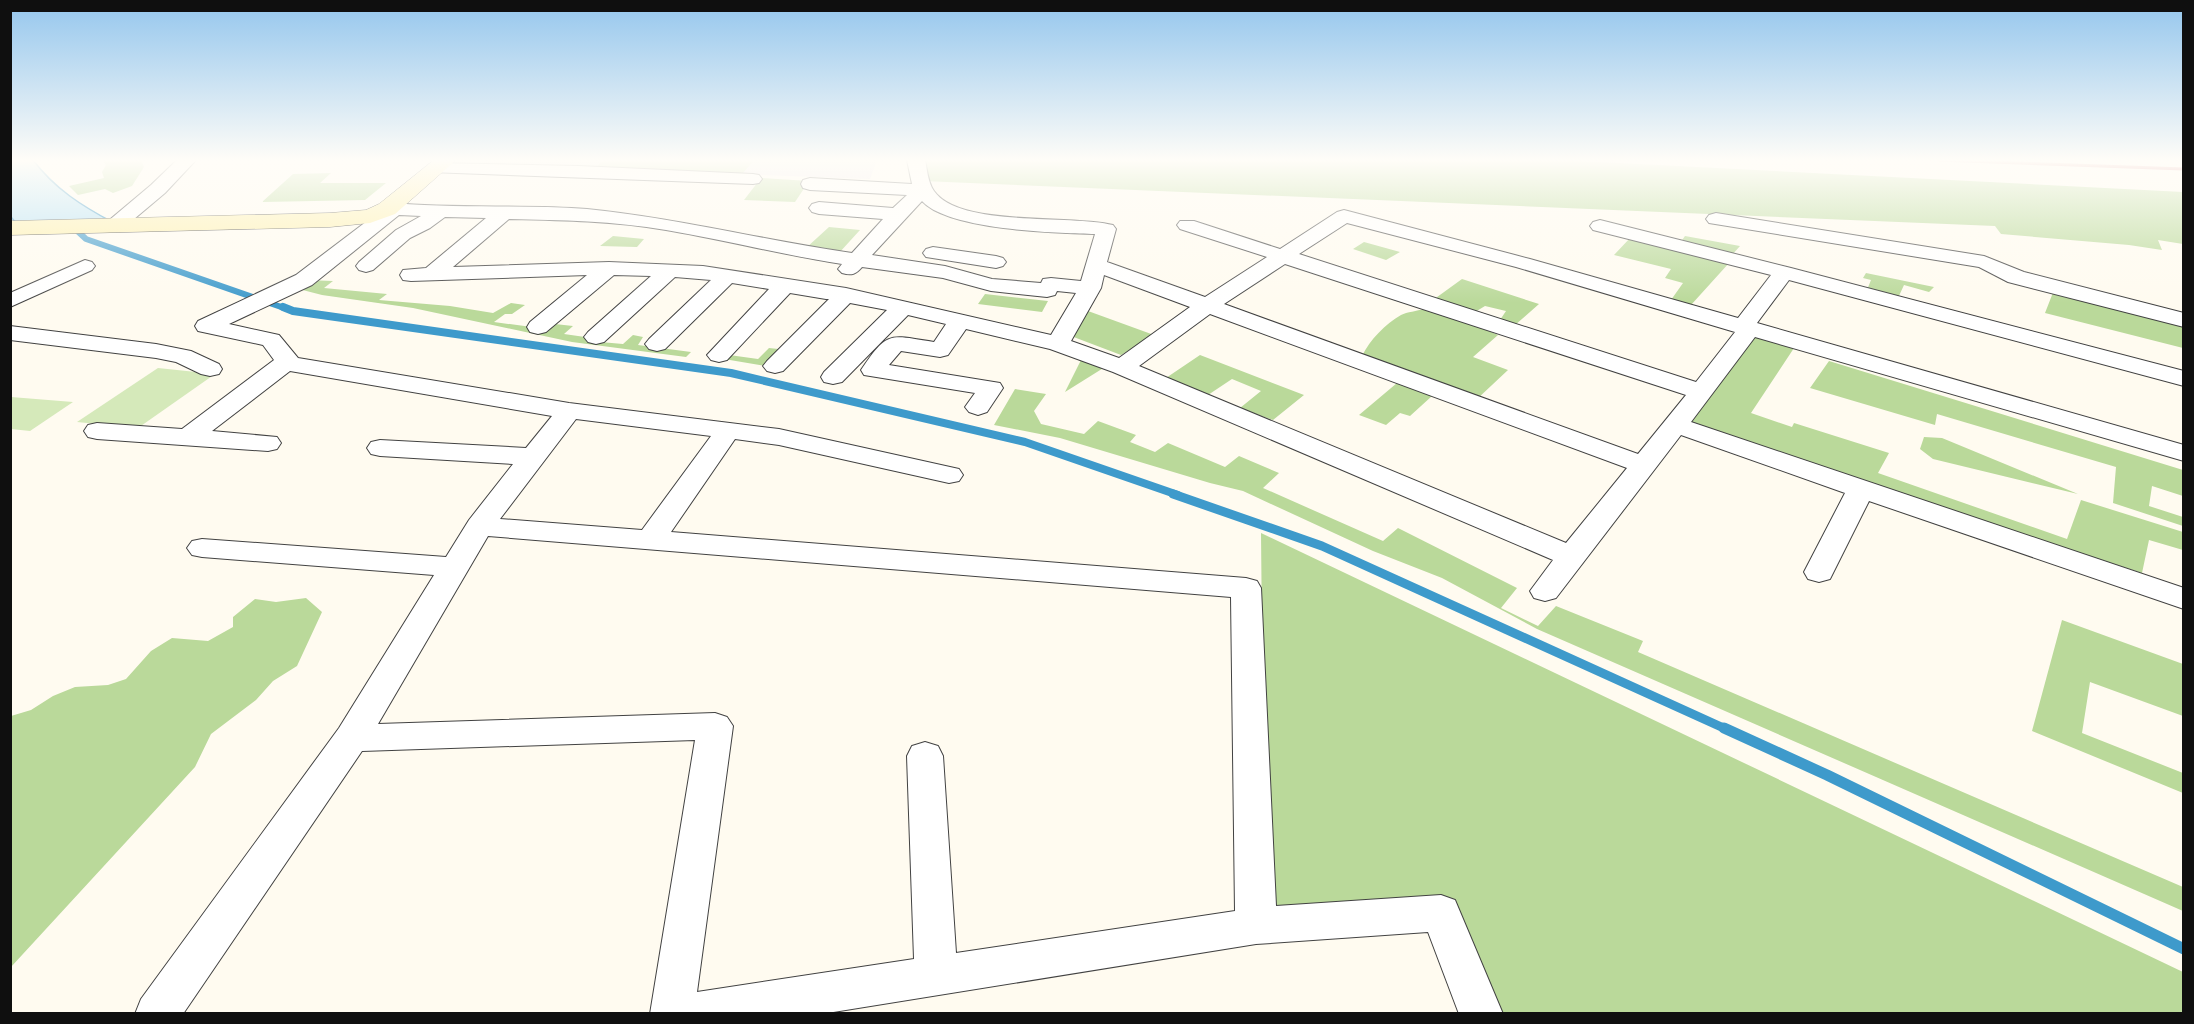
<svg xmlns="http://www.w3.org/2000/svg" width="2194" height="1024" viewBox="0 0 2194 1024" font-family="'Zilla Slab',serif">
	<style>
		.industrial { fill: #ebe3ed }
		.green { fill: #d5e9ba }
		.forest { fill: #bad99a }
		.water { fill: #b6e1f5; stroke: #3e9acb; stroke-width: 1.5 }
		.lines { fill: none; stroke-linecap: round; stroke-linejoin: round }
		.stream-far3 { stroke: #3e9acb; stroke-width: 6 }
		.stream-far2 { stroke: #3e9acb; stroke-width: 8 }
		.stream-far1 { stroke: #3e9acb; stroke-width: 9 }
		.stream { stroke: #3e9acb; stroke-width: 11 }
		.street-casing { stroke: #424242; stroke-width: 2 }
		.secondary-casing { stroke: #313131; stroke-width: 1 }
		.street { fill: #fff; fill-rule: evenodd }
		.secondary { fill: #fdf0ad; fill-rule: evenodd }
		.rail { stroke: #bc2938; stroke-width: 3 }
	</style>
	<rect width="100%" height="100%" fill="#fffbf0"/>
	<path class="industrial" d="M462 160H877L870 179 457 164Z"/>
	<path class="green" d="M158 368 215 374 138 428 77 422Z
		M11 397 73 402 30 431 11 429Z"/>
	<path class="forest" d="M102 160H141L144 167 132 186 113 193 105 189 78 195 69 186 104 178 102 172 106 165Z
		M604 160H754L743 173 596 167Z
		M918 160H1561L2183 192V244L2158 240 2162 250 2129 245 2001 234 1995 226 923 181Z
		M331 173 320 183H386L365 200 262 202 293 174Z
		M761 178 809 181 795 202 744 200Z
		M829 227 860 230 839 253 806 248Z
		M613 236 644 239 637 247 600 246Z
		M1685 236 1740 246 1732 255 1680 243Z
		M1631 237 1729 263 1691 305 1671 300 1683 283 1665 278 1671 269 1614 255Z
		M1364 242 1400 252 1386 260 1353 249Z
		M1866 273 1934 287 1929 292 1904 285 1898 298 1867 290 1871 280 1863 278Z
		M1462 279 1539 304 1515 325 1500 320 1506 311 1485 306 1475 312 1433 300Z
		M307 280 333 281 324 288 387 294 379 300 450 306 493 313 511 303 525 305 512 314H505L494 322 539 328 546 323 573 326 564 334 592 338 589 341 623 344 633 335 643 337 638 345 691 352 686 357 572 342 413 308 322 295 291 287Z
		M2054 290 2183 323V348L2045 313Z
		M985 294 1048 301 1042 312 978 304Z
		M1424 309 1468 322 1498 335 1473 357 1508 370 1476 400 1362 356C1370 340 1385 324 1401 315 1407 312 1417 311 1424 309Z
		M1088 311 1154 335 1121 355 1071 336Z
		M1749 335 1794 348 1751 413 1792 427 1794 423 1889 453 1878 473 2067 539 2081 500 2183 532V550L2149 540 2142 573 1683 425Z
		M769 348 788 350 771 367 718 358 722 354 758 359Z
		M1200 355 1304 395 1273 420 1240 408 1261 391 1232 379 1205 397 1163 380Z
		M1082 358 1105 367 1065 392Z
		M1829 361 2183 470V496L2152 486 2149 506 2183 517V526L2113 503 2116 467 1937 414 1935 425 1810 388Z
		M1397 383 1432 396 1410 416 1400 413 1386 425 1359 415Z
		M1015 389 1046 394 1034 411 1041 424 1084 434 1098 421 1136 435 1130 442 1155 452 1168 443 1225 467 1239 456 1279 473 1263 488 1383 541 1398 528 1517 588 1501 608 1538 626 1556 606 1643 641 1638 652 2183 887V911L1537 629 1442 578 1373 551 1243 491 1210 483 1060 438 994 425Z
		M1924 437 1942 438 2078 494 1933 459 1920 449Z
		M1261 533 2183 972V1013H1486L1445 922 1265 935Z
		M306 598 322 612 297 666 273 681 256 700 211 734 195 767 11 967V716L31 710 53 696 75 687 108 685 126 679 151 651 172 638 208 641 233 627V617L255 599 276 602Z
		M2062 620 2183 664V716L2090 682 2082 733 2183 773V793L2032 731Z"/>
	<path class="water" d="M10 160H33C55 189 82 206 114 223L17 224 11 217Z"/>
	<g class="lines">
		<path class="stream-far3" d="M72 226 86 239 287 309"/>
		<path class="stream-far2" d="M283 307 293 311 731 373 1025 442 1178 495"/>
		<path class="stream-far1" d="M1173 494 1322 546 1728 730"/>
		<path class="stream" d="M1724 728 1827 775 2184 949"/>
		<g class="street-casing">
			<path id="street" d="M177 160H196L165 193 121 230H107L104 226 107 222 151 185Z
				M907 160H925C927 169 928 183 934 191 960 228 1071 214 1113 225L1116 229 1107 262 1205 297 1267 257 1180 229 1177 225 1180 221H1194L1280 249 1337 212 1344 210 1530 259 1738 318 1771 275 1593 230 1590 226 1593 222 1600 220 1791 268 2184 371V386L1789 280 1757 323 2184 445V461L1755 337 1691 422 2184 588V609L1869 501 1830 579 1819 582 1808 579 1804 572 1845 493 1681 435 1556 598 1545 601 1534 598 1530 591 1553 560 1113 372 1050 349 966 329 948 355 940 357 901 351 889 365 1000 383 1003 388 987 412 978 415 969 412 965 407 975 393 864 375 861 370C888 330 889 335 934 342L946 324 908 315 842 382 833 384 824 382 821 377 824 372 887 310 850 303 783 371 775 373 767 371 763 366 767 361 829 299H826L790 293 727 360 719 362 711 360 707 355 769 289 732 283 665 349 657 351 649 349 645 344 649 339 711 280 675 277 604 342 596 344 588 342 584 337 588 332 651 276 614 275 546 332 538 334 530 332 527 327 530 322 587 275 411 281 403 280 400 275 403 270 426 268 486 218 445 217 430 228 410 238 373 270 366 272 359 270 356 266 359 262 396 230 421 216 399 215 312 285 229 324 279 335 298 358 569 403 779 429 959 469 963 475 959 481 949 483 779 445 735 439 671 532 1246 578 1257 581 1261 588 1276 906 1441 895 1455 900 1503 1014H1459L1428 932 1256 944 821 1014H650L695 740 362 751 183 1014H135L141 999 339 728 434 575 202 557 192 555 187 548 192 541 202 539 446 557 469 520 513 464 380 456 371 454 367 448 371 442 380 440 526 448 552 416 290 371 212 431 277 437 281 443 277 449 268 451 97 439 88 437 84 431 88 425 97 423 182 429 274 360 263 345 198 331 195 326 198 321 296 275 379 212 377 209 380 205 395 203C459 209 523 204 587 209 676 218 763 240 852 253L883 219 819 214 812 212 809 208 812 204 819 202 893 208 907 195 810 190 803 188 801 184 803 180 810 178 912 184ZM922 201C948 230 1056 233 1095 234L1081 281 1051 278 1043 279 1041 283 992 279 945 266 872 255ZM509 219C561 220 614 221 666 230 725 240 783 255 842 264L838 269 842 273C852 276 856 274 862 267L943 278 991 291 1047 297 1055 295 1057 291 1076 293 1051 335 846 288 703 266 609 262 453 267ZM1347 223 1516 267 1735 332 1696 382 1299 254ZM1285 264 1686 395 1638 454 1224 304ZM1104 275 1190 307 1119 358 1071 341 1101 288ZM1210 314 1627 468 1566 543 1139 366ZM576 419 711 436 642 530 500 519ZM488 536 1231 597 1235 911 956 953 943 756 938 746 925 742 912 746 907 756 914 959 697 992 733 726 727 717 715 713 378 724Z
				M435 163 579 166 753 174 759 175 762 179 759 183 753 184 429 172 426 168 429 164Z
				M1716 213 1984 256 2024 272 2184 313V327L2008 282 1979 267 1709 223 1706 219 1709 215Z
				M933 247 996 256 1003 258 1006 262 1003 266 996 268 926 257 923 253 926 249Z
				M85 260 92 262 95 266 92 270 10 307V293Z
				M10 326 156 344 191 351 219 364 222 369 219 374 210 376 201 374 176 362 156 358 10 340Z"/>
		</g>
		<g class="secondary-casing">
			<path id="secondary" d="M434 160H456L395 214 370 223 330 227 10 235V221L330 213 366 210 379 204Z"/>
		</g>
		<use href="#street" class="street"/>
		<use href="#secondary" class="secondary"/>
		<path class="rail" d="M1939 160 2184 169"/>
	</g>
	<linearGradient id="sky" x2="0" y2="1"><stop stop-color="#94c6ed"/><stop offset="0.53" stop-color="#fffdf8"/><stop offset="1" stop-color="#fffdf8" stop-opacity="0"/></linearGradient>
	<rect width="2194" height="303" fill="url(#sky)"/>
	<rect width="2194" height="1024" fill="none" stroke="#0f0f0f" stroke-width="24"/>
</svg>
